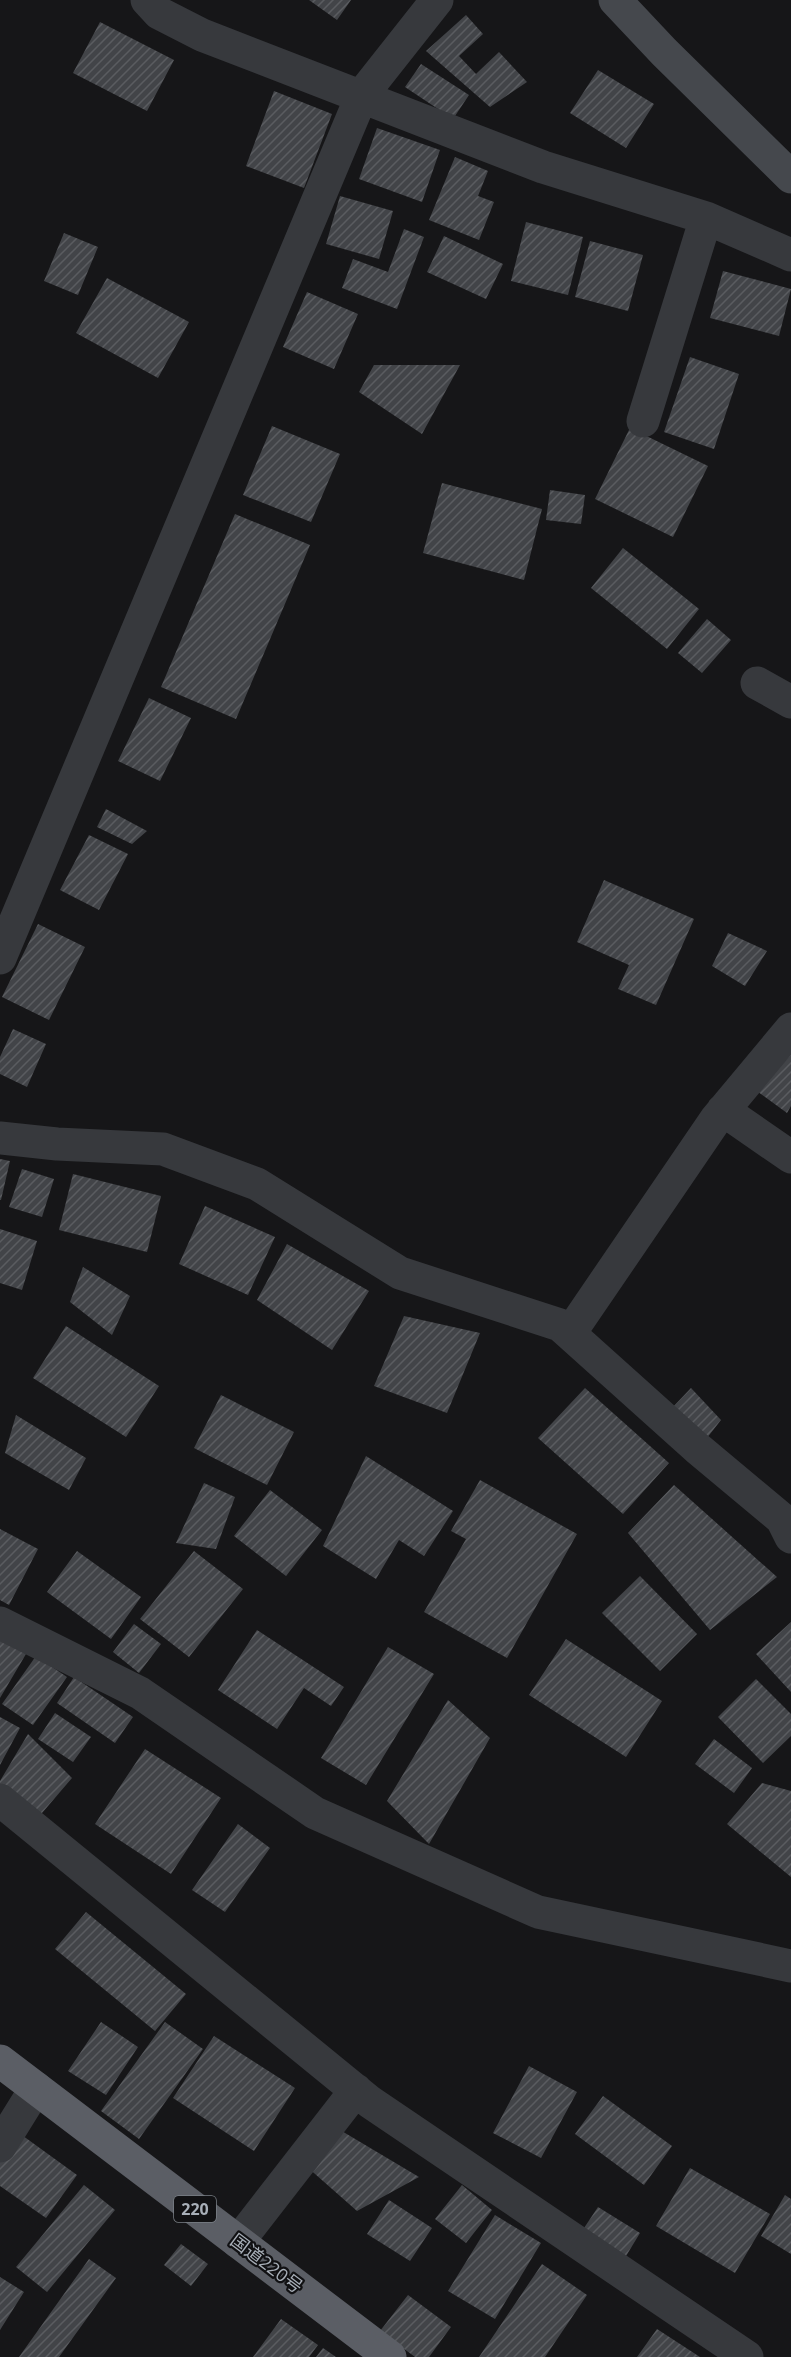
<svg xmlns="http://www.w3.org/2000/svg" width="791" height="2357" viewBox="0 0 791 2357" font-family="'Open Sans','Noto Sans JP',sans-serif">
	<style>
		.building { fill: url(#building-hatch) }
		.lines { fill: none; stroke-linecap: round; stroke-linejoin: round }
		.minor { stroke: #37393d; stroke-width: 33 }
		.secondary { stroke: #45484d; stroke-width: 33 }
		.trunk { stroke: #5b5e65; stroke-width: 33 }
		.labels { text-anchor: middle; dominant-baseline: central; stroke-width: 4.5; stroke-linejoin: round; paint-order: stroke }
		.shield { fill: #111113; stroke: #7b8086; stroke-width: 1.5 }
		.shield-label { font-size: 16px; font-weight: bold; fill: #a8afb8 }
		.street-label { font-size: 18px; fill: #a8afb8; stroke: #111113 }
	</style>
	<defs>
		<pattern id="building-hatch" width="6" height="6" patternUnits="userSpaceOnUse" patternTransform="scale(1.5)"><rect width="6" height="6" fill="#424448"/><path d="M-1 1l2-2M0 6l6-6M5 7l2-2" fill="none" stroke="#5a5c60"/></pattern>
	</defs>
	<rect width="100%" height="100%" fill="#161618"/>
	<path class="building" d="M309 0H351L337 20Z
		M466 15 483 34 459 56 476 74 499 52 527 82 490 107 426 51Z
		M100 22 174 60 147 111 73 73Z
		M421 64 469 95 453 119 405 87Z
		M598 70 654 104 626 148 570 113Z
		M274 91 332 114 304 188 246 166Z
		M377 128 440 150 422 202 359 179Z
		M455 157 488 171 478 196 494 202 479 240 429 220Z
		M340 196 393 211 379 259 326 244Z
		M526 222 583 237 568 295 511 281Z
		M404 229 424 237 397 309 342 288 353 259 388 272Z
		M64 233 98 247 78 295 44 281Z
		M444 236 503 264 486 299 427 272Z
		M590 241 643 255 628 311 575 297Z
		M723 271 791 289 779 336 710 318Z
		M107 278 189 322 158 378 76 333Z
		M307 292 358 314 334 369 283 347Z
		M690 357 739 374 714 449 664 432Z
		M374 365H460L422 434 359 392Z
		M272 426 340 454 311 522 243 495Z
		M630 428 708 466 673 537 595 499Z
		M442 483 542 509 524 580 423 553Z
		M550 490 585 495 581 524 546 520Z
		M235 514 310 545 236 719 161 687Z
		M623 548 699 609 667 649 591 588Z
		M707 619 731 640 702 673 678 653Z
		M149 698 191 718 160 781 118 761Z
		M106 809 147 831 132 844 97 827Z
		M89 835 128 854 99 910 60 890Z
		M604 880 694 919 656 1005 618 989 629 965 577 942Z
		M38 924 85 947 49 1020 2 997Z
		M728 933 767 951 745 986 712 966Z
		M13 1029 46 1044 27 1087 0 1074V1057Z
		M791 1050V1106L787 1113 754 1089Z
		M0 1159 10 1161 1 1200H0Z
		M22 1169 54 1179 42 1217 9 1207Z
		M73 1174 161 1196 147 1252 59 1230Z
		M205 1206 275 1237 248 1295 179 1264Z
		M0 1229 37 1241 22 1290 0 1283Z
		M287 1244 369 1291 332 1350 257 1300Z
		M83 1267 130 1296 112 1335 70 1302Z
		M404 1316 480 1333 447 1413 374 1386Z
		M66 1326 159 1386 126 1437 33 1378Z
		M585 1388 669 1463 623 1514 538 1438Z
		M691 1388 721 1420 703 1443 671 1409Z
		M221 1395 294 1432 267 1485 194 1448Z
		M16 1415 86 1458 69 1490 5 1453Z
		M366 1456 453 1511 424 1556 399 1540 376 1579 323 1546Z
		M480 1480 577 1534 507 1658 424 1612 466 1539 451 1531Z
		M204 1483 235 1497 216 1549 176 1543Z
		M674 1485 777 1577 710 1630 628 1533Z
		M270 1490 322 1530 286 1576 234 1536Z
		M0 1529 38 1549 9 1605 0 1600Z
		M77 1551 141 1597 111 1639 47 1592Z
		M194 1551 243 1589 189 1657 140 1619Z
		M640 1576 697 1634 660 1671 602 1613Z
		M791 1622V1692L756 1654Z
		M134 1624 161 1644 139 1673 113 1652Z
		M257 1630 344 1687 331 1706 304 1688 277 1729 218 1690Z
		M0 1638 26 1654 0 1698Z
		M566 1639 662 1701 626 1757 529 1695Z
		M388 1647 434 1674 366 1785 321 1758Z
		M36 1656 67 1677 33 1725 2 1704Z
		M74 1677 133 1717 115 1743 57 1703Z
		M756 1679 791 1714V1736L763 1763 718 1717Z
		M448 1700 490 1738 429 1844 387 1801Z
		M55 1713 91 1737 73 1762 38 1739Z
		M0 1717 20 1728 0 1765Z
		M28 1734 72 1778 36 1820 0 1787V1781Z
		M714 1739 752 1768 734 1793 695 1764Z
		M145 1749 221 1798 171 1874 95 1824Z
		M762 1783 791 1791V1877L727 1824Z
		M238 1824 270 1848 225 1912 192 1890Z
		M86 1912 186 1994 155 2031 55 1949Z
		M101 2022 138 2047 106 2095 68 2071Z
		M165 2022 203 2049 139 2139 101 2111Z
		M214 2036 295 2088 254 2151 173 2098Z
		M529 2066 577 2092 541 2158 493 2133Z
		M603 2096 672 2146 644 2185 575 2134Z
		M335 2127 419 2177 357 2211 306 2166Z
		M19 2133 77 2175 46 2218 0 2186V2160Z
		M690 2168 770 2214 735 2273 656 2226Z
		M84 2185 115 2210 47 2292 16 2267Z
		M462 2185 492 2210 466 2243 435 2219Z
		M785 2195 791 2199V2254L761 2236Z
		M389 2200 432 2228 410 2261 367 2234Z
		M598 2207 640 2233 623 2261 580 2234Z
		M495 2215 541 2243 495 2319 448 2291Z
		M181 2244 208 2264 191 2286 164 2265Z
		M89 2259 116 2278 59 2357H19Z
		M542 2264 587 2295 545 2357H479Z
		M0 2277 24 2292 0 2330Z
		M408 2295 451 2327 429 2357H415L380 2331Z
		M281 2319 318 2345 309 2357H253Z
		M657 2329 700 2357H637Z
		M323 2348 336 2357H316Z"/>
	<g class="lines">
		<path class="minor" d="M147 0 159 13 202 35 543 167 706 218 791 255
			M643 421 706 218
			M757 683 791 702
			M0 958 362 95 437 0
			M723 1110 791 1157
			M0 1138 57 1144 163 1149 257 1184 400 1273 560 1325 697 1448 782 1519 791 1537
			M570 1333 716 1119 791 1029
			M0 1623 140 1693 315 1813 538 1912 791 1966
			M0 1800 370 2102 747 2357
			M0 2146 36 2088
			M238 2242 356 2090"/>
		<path class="secondary" d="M615 0 664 52 791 177"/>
		<path class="trunk" d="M0 2061 390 2357"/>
	</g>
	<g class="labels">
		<rect class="shield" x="174" y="2196" width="42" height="26" rx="4.5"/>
		<g class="shield-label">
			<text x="195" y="2209">220</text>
		</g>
		<g class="street-label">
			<text transform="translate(267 2263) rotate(37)">国道220号</text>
		</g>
	</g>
</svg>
